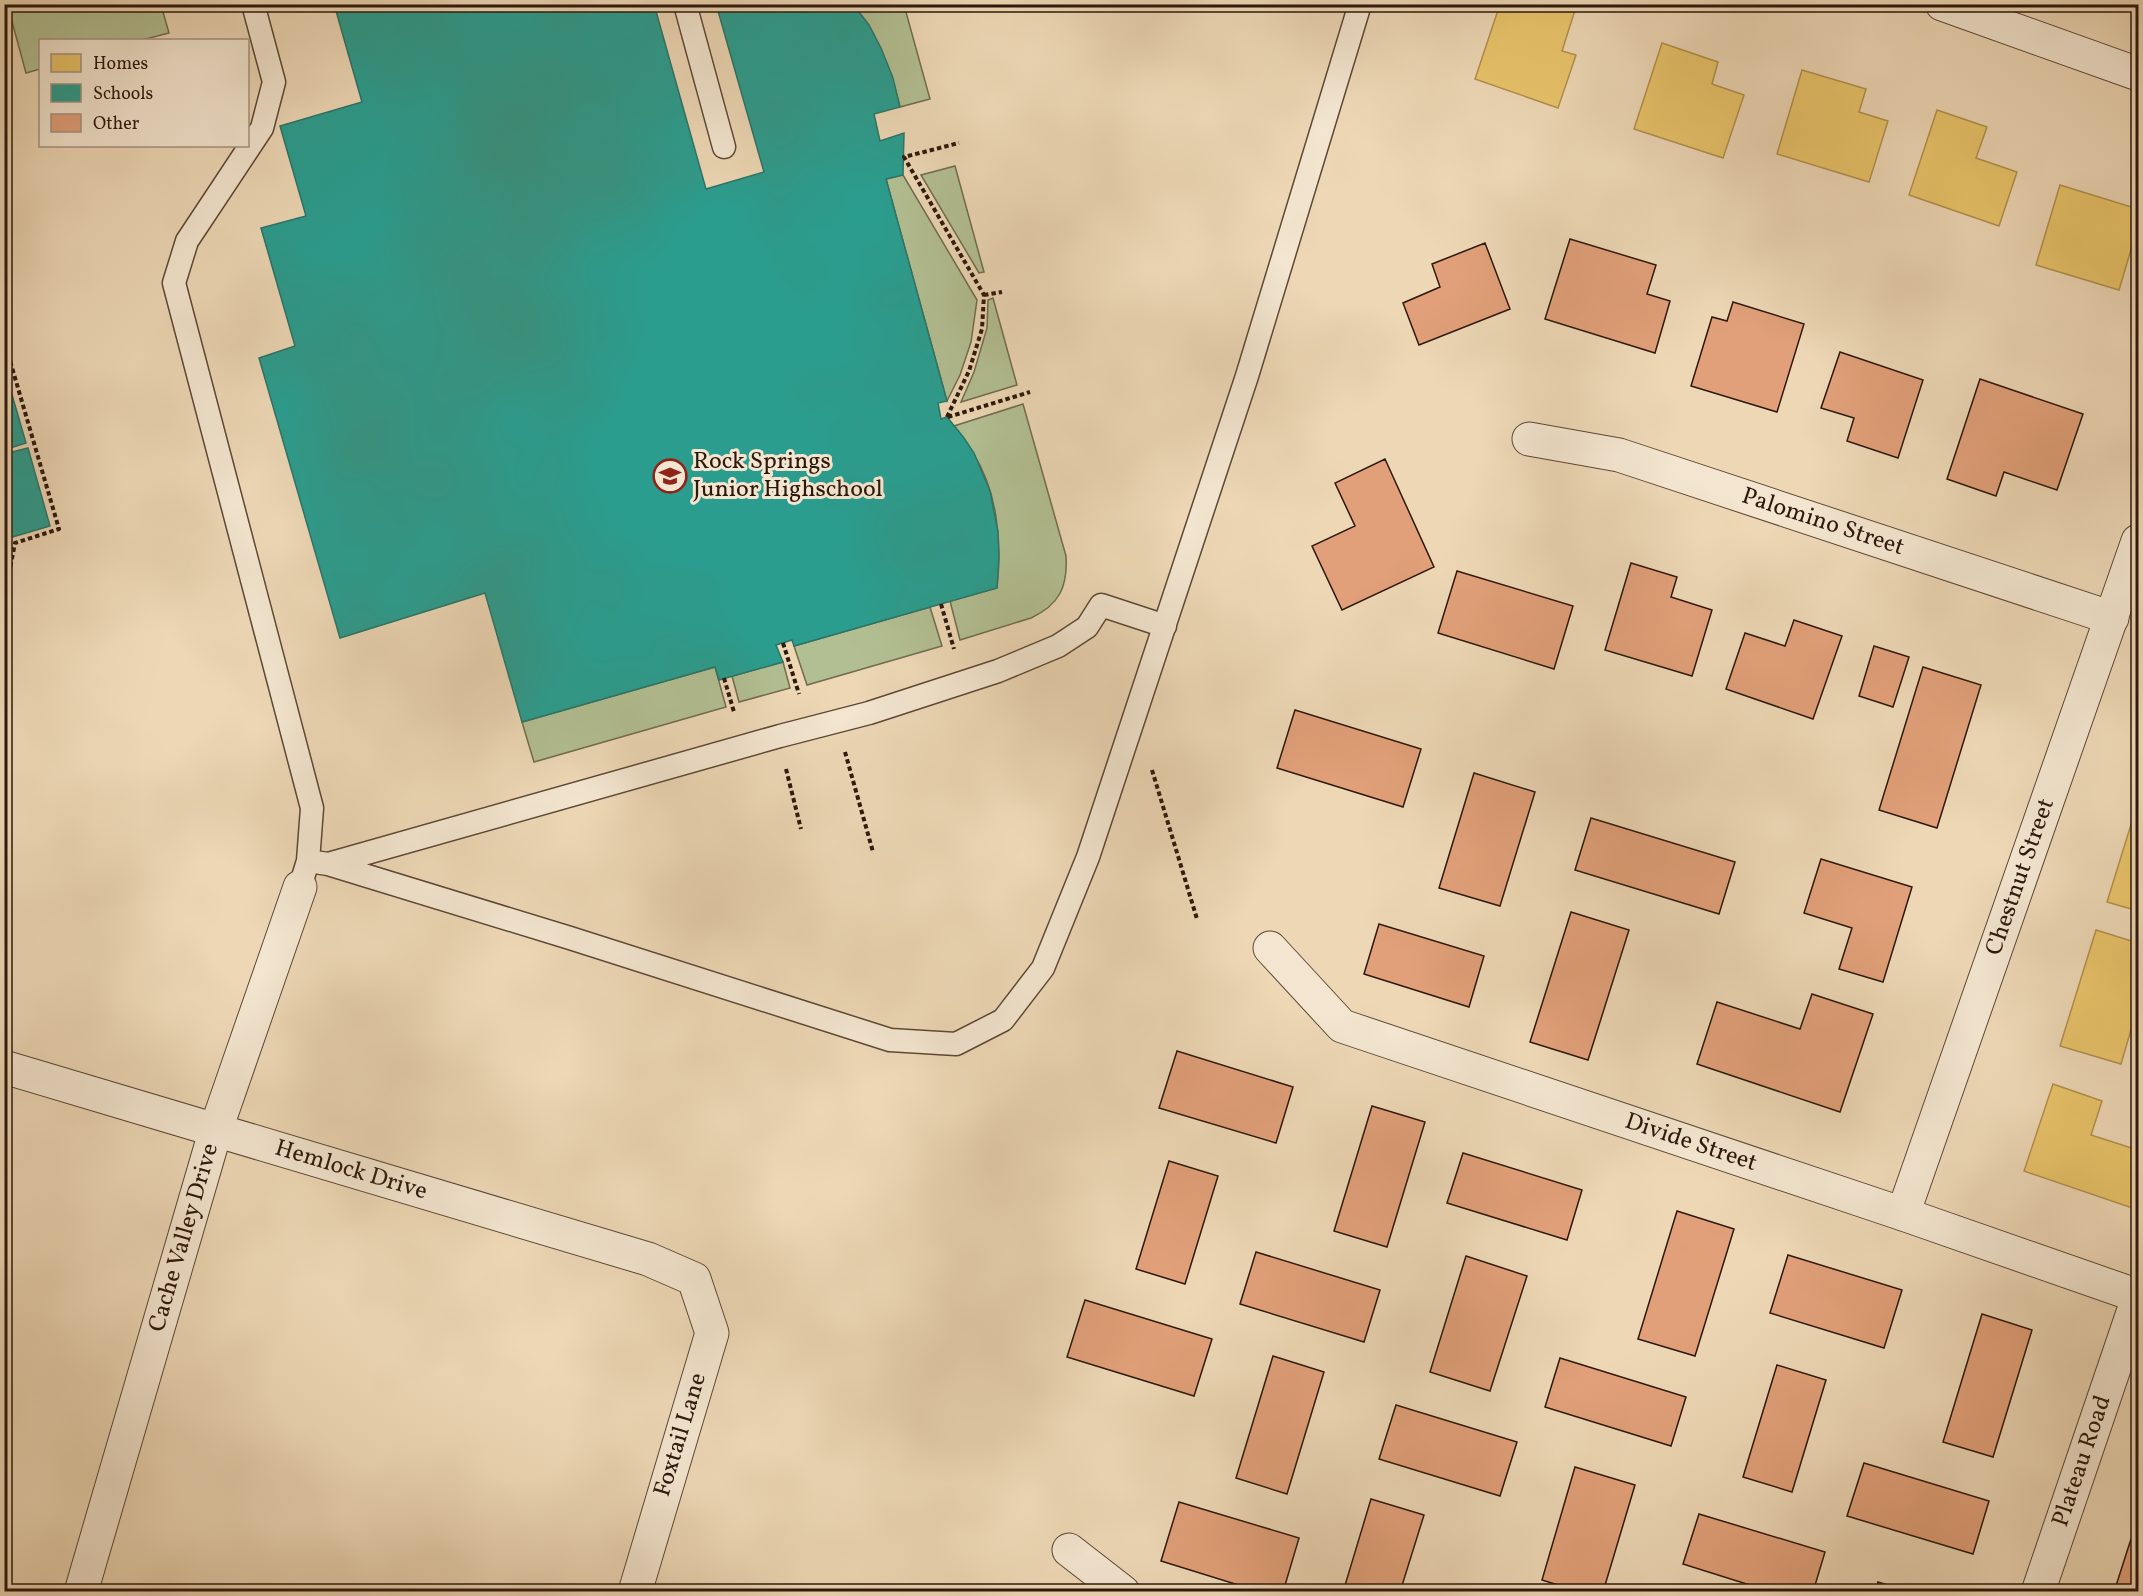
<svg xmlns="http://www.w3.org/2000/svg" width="2143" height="1596" viewBox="0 0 2143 1596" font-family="Vollkorn,serif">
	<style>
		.green { fill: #b2bf92; stroke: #706c4f; stroke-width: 1.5 }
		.homes { fill: #e9c46a; stroke: #b1904e; stroke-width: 1.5 }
		.schools { fill: #2a9d8f; stroke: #2b7568; stroke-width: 1.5 }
		.building { fill: #e1a079; stroke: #2d180c; stroke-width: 1.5 }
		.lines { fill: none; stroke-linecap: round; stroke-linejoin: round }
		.lane-casing { stroke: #5d4836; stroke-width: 25 }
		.street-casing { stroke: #5d4836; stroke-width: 35 }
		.path { stroke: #2d180c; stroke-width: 4; stroke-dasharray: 4.5 3; stroke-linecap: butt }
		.lane { stroke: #f3e5cf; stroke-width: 22 }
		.street { stroke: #f3e5cf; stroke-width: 33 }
		.labels { text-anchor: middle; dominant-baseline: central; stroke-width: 6; stroke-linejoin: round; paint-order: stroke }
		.poi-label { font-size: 24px; fill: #2d180c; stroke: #f3e5cf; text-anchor: start }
		.street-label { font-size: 24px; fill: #2d180c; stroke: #f3e5cf }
	</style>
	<rect width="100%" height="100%" fill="#edd7b5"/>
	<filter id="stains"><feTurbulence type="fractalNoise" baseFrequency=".00333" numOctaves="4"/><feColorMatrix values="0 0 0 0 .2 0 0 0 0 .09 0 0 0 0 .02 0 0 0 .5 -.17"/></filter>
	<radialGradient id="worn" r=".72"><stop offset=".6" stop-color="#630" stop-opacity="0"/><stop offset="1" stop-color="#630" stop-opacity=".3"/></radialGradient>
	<path class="green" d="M15 4 161 5 169 33 142 40H40V69L26 73 8 7Z
		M853 5H904L930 99 900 107C890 66 878 38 853 5Z
		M955 166 984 272 979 273 921 175Z
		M903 175 977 300 971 342 960 375 947 401 886 179Z
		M993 298 1017 385 961 402 974 372 987 328 988 300Z
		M1023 404 1066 556C1068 587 1059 605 1031 618L960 640 950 601 997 588C1002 543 998 492 973 453 968 443 960 435 954 426Z
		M930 607 942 646 807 685 794 646Z
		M783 662 790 688 739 702 732 676Z
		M715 667 726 707 534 762 522 722Z"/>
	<path class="homes" d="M1500 4H1577L1562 51 1576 55 1558 108 1475 79Z
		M1662 43 1718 62 1712 84 1744 95 1723 158 1634 129Z
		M1802 70 1866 89 1859 112 1888 121 1869 182 1777 154Z
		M1937 110 1987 127 1976 158 2017 172 1999 226 1909 195Z
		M2060 185 2138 209V226L2119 290 2036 265Z
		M2138 802V911L2107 902Z
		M2096 930 2138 943V1006L2121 1064 2060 1046Z
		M2053 1084 2102 1101 2091 1135 2138 1150V1210L2024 1171Z"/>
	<path class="schools" d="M334 4H654L706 189 764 172 716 4H853L869 25 881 48 893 78 900 107 874 114 880 141 904 133 903 175 886 179 947 401 938 403 941 419 947 417 964 438 974 453 990 491 998 532 999 557 997 588 794 646 792 640 776 645 783 662 719 680 715 667 522 722 485 593 340 638 259 358 295 346 261 228 306 216 280 126 362 102Z
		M4 367 26 443 4 450Z
		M28 448 50 526 9 538 4 521V454Z"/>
	<path class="building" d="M1570 239 1656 265 1647 294 1670 301 1655 353 1545 319Z
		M1485 243 1510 309 1419 345 1403 303 1440 287 1432 264Z
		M1733 302 1804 324 1777 412 1691 386 1712 317 1727 321Z
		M1840 352 1923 380 1898 458 1847 441 1854 418 1821 408Z
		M1980 379 2083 414 2057 490 2004 472 1996 496 1947 479Z
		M1385 459 1434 567 1342 610 1312 546 1355 526 1335 483Z
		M1631 563 1677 577 1671 597 1712 610 1692 676 1605 650Z
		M1457 571 1573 606 1554 669 1438 633Z
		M1794 620 1842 636 1813 719 1726 689 1745 633 1785 646Z
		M1874 646 1909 657 1893 707 1859 696Z
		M1923 667 1981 685 1937 828 1879 810Z
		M1295 710 1421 749 1403 807 1277 768Z
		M1474 773 1535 792 1500 906 1439 888Z
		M1591 818 1735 862 1719 914 1575 870Z
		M1821 859 1912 887 1883 982 1839 969 1852 928 1804 913Z
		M1571 912 1629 930 1588 1060 1530 1042Z
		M1379 924 1484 956 1469 1007 1364 974Z
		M1812 994 1873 1014 1840 1112 1697 1064 1717 1002 1800 1029Z
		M1177 1051 1293 1087 1276 1143 1159 1108Z
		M1372 1106 1425 1122 1387 1247 1334 1231Z
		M1463 1153 1582 1190 1567 1240 1447 1203Z
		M1169 1161 1218 1176 1185 1284 1136 1269Z
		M1677 1211 1734 1229 1695 1356 1638 1339Z
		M1256 1252 1380 1290 1364 1342 1240 1304Z
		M1788 1255 1902 1290 1884 1348 1770 1313Z
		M1466 1256 1527 1276 1490 1391 1430 1372Z
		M1085 1300 1212 1339 1194 1396 1067 1357Z
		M1982 1314 2032 1330 1993 1457 1943 1442Z
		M1273 1356 1324 1372 1287 1494 1236 1478Z
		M1560 1358 1686 1397 1671 1446 1545 1407Z
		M1777 1365 1826 1380 1792 1492 1743 1477Z
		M1396 1405 1517 1442 1500 1496 1379 1459Z
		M1864 1463 1989 1501 1973 1554 1847 1516Z
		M1575 1467 1635 1485 1603 1592H1580L1542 1580Z
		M1371 1499 1424 1515 1400 1592H1343Z
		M1179 1502 1299 1538 1283 1592H1261L1161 1561Z
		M1699 1514 1825 1552 1813 1592H1772L1683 1564Z
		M2131 1539 2138 1541V1592H2114Z
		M1878 1582 1910 1592H1875Z"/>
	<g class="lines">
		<g class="lane-casing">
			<path id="lane" d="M253 4 274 82 262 128 187 241 174 283 312 808 308 861
				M685 4 724 147
				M328 864 780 736 869 713 998 671 1058 646 1087 627 1101 605 1165 626
				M300 887 308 861 328 864 570 938 890 1040 956 1044 1003 1020 1043 968 1088 857 1247 376 1360 4"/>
		</g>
		<g class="street-casing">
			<g id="street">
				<path d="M1942 4 2138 74"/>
				<path id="s1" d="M1529 439 1619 455 2112 618"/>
				<path id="s2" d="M1270 948 1342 1026 1903 1214 2138 1296"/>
				<path id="s3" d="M4 1067 648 1259 694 1279 712 1333 635 1592"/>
				<path id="s4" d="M1903 1214 2138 541"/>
				<path d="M1069 1550 1123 1592"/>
				<path id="s5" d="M81 1592 216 1129 300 887"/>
				<path id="s6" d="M2038 1592 2138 1298"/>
			</g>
		</g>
		<path class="path" d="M984 295 1002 292
			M4 340 59 529 15 543 8 579
			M947 417 969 371 982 329 984 295 904 157 959 143
			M948 417 1030 392
			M941 604 954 649
			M783 643 799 694
			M724 678 734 712
			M845 752 873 852
			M786 769 801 829
			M1152 770 1197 919"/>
		<use href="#lane" class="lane"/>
		<use href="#street" class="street"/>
	</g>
	<defs>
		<g id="school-ring" transform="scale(1.725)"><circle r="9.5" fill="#f3e5cf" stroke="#8f2418" stroke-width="1.5"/><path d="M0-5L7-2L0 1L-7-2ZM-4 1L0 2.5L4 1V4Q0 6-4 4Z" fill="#8f2418"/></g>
	</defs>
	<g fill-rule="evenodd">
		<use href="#school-ring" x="670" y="476"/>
	</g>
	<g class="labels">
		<g class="poi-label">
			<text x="693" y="462">Rock Springs<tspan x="693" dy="28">Junior Highschool</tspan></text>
		</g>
		<g class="street-label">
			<text stroke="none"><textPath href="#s1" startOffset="306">Palomino Street</textPath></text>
			<text stroke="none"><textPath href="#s4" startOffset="357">Chestnut Street</textPath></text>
			<text stroke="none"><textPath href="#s2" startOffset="474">Divide Street</textPath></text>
			<text stroke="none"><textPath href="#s3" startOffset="362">Hemlock Drive</textPath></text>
			<text stroke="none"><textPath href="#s5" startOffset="369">Cache Valley Drive</textPath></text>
			<text transform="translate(681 1435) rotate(-73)">Foxtail Lane</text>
			<text stroke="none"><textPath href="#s6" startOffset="138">Plateau Road</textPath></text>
		</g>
	</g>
	<rect width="2143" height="1596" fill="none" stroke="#edd7b5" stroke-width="24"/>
	<rect x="6" y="6" width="2131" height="1584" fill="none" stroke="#2d180c" stroke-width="3"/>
	<rect x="12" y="12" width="2119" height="1572" fill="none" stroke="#2d180c" stroke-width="1.5"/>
	<rect x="39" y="39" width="210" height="108" fill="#f3e5cf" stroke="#a49381" stroke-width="1.5"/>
	<rect x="51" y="54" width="30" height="18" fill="#e9c46a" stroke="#a49381" stroke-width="1.5"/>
	<text x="93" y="69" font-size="18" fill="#2d180c">Homes</text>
	<rect x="51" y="84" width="30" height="18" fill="#2a9d8f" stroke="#a49381" stroke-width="1.5"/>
	<text x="93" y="99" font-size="18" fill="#2d180c">Schools</text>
	<rect x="51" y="114" width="30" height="18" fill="#e1a079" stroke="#a49381" stroke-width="1.5"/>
	<text x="93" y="129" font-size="18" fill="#2d180c">Other</text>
	<rect width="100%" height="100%" filter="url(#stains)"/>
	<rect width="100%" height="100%" fill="url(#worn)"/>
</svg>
